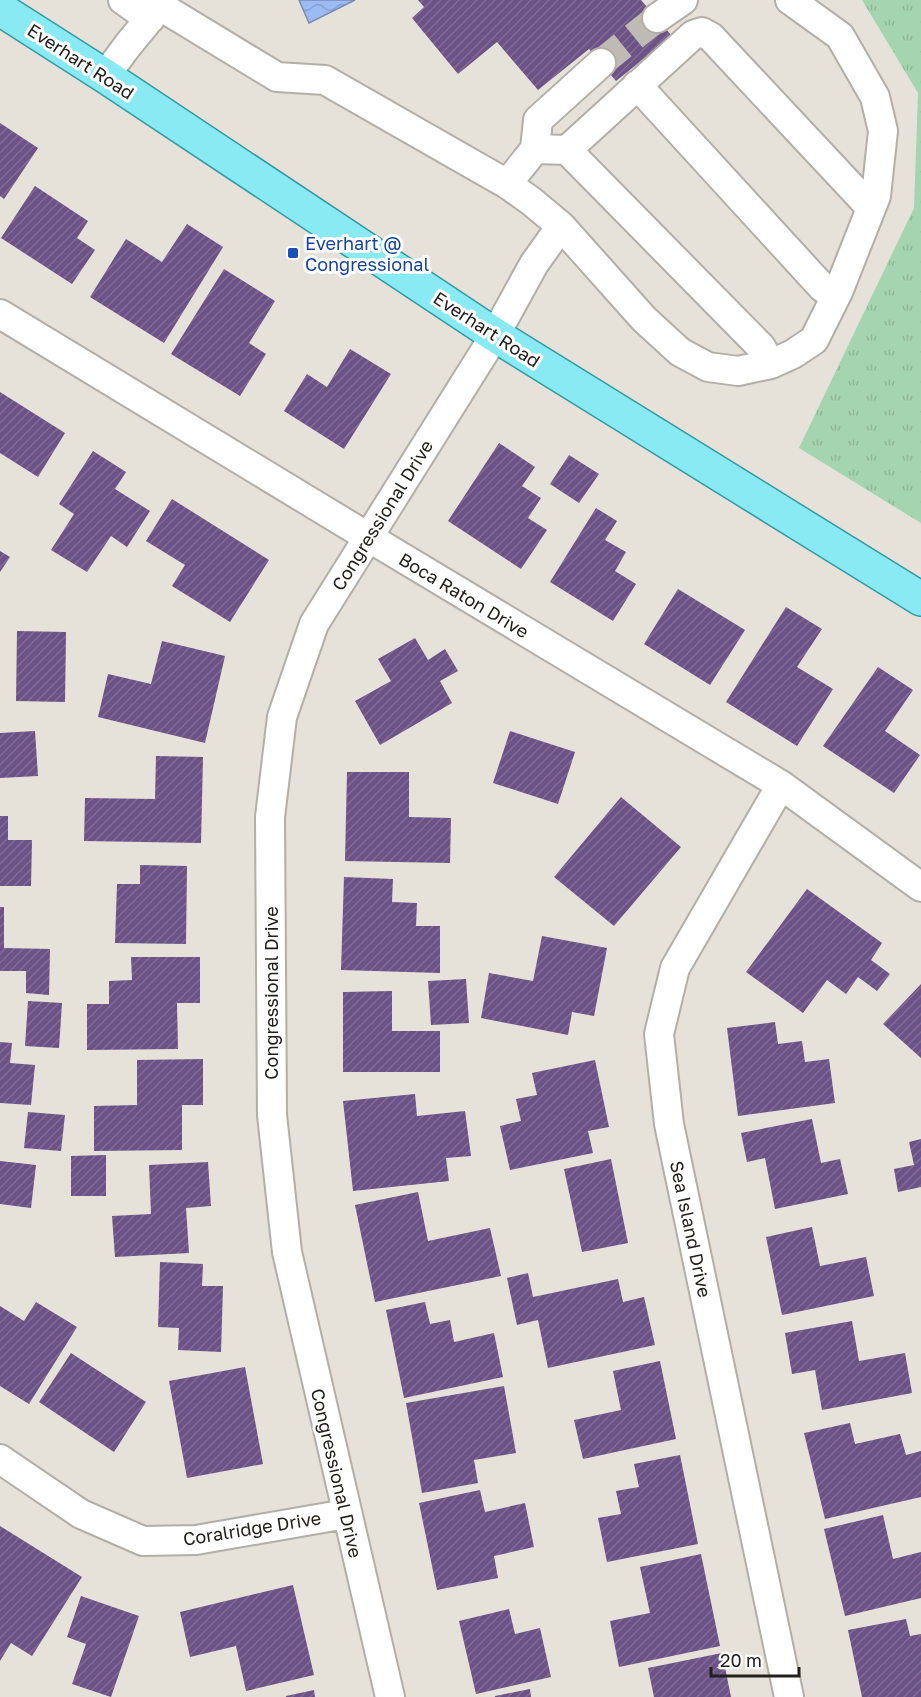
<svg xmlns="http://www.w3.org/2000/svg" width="921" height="1697" viewBox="0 0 921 1697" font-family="'Golos Text',sans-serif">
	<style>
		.grass { fill: url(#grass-tufts) }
		.water { fill: url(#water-waves); stroke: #778cb4; stroke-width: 1.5 }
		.building { fill: url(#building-hatch) }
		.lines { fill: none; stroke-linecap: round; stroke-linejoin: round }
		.minor-tunnel { stroke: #bfbab3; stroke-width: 28; stroke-dasharray: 28 14; stroke-linecap: butt }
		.minor-casing { stroke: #b3aea6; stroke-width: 32 }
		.major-casing { stroke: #339aa4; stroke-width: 36 }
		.minor { stroke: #fff; stroke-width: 28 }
		.major { stroke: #8aeaf4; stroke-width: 33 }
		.transit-dot { fill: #1a4fb4; stroke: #fff; stroke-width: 2 }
		.labels { text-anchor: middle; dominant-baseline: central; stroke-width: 6; stroke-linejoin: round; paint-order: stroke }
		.street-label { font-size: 18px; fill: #22201d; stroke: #fff }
		.transit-label { font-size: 18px; fill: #164399; stroke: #fff; text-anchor: start }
	</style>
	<defs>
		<pattern id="grass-tufts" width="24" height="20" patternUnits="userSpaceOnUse" patternTransform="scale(1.5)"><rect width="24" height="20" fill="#a4d5b0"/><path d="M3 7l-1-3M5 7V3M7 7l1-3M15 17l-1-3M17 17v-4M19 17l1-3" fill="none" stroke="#8db797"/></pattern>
		<pattern id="water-waves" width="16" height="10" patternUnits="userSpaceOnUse" patternTransform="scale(1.5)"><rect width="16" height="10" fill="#9cbbf4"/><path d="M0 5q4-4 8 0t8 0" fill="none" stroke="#86a0d1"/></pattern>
		<pattern id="building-hatch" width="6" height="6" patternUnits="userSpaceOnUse" patternTransform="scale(1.5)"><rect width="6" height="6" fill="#6c5287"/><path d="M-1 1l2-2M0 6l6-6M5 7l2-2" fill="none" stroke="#806c94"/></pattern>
	</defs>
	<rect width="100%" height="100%" fill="#e6e1d9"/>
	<path class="grass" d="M862 0H921V523L799 448 914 208 918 93Z"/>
	<path class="water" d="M299 0H355L309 23Z"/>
	<path class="building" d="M418 0H641L672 36 616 81 589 49 538 90 497 42 458 74 412 18 424 7Z
		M0 123 38 148 4 199 0 196Z
		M35 186 88 221 77 238 95 250 72 284 1 238Z
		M187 224 223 247 164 343 90 297 126 239 162 262Z
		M224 269 275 301 249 343 266 354 240 396 171 354Z
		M350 349 391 374 344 449 284 411 307 374 327 387Z
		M0 392 65 433 38 477 0 453Z
		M499 443 535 467 522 486 541 498 528 518 547 530 521 569 448 521Z
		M93 451 126 472 115 489 150 511 127 547 111 536 87 572 51 550 74 514 59 504Z
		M569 455 599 474 579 503 550 484Z
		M172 499 269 560 230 622 172 586 185 565 146 541Z
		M596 508 617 521 605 540 626 552 615 571 636 584 613 621 550 582Z
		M0 551 10 557 0 572Z
		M678 589 745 630 710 685 644 644Z
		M786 607 822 629 797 667 833 689 797 746 726 702Z
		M17 631 66 632 65 702 16 701Z
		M415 638 428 660 445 649 458 671 440 681 452 703 380 745 355 701 391 681 378 659Z
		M162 641 225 656 205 743 98 717 108 674 151 684Z
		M878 667 913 690 885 731 920 755 894 793 823 746Z
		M35 731 38 776 0 778V733Z
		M510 731 575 752 558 804 493 783Z
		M156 756 203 757 201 843 84 841 85 798 155 799Z
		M347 772H409V817L451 818 450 863 345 861Z
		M621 797 681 847 614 926 554 877Z
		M0 816H8V840H32L31 886H0Z
		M140 865 187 866 186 944 115 943 117 884H140Z
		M344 877 393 879 392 902 417 903 416 926H440V973L341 970Z
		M807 889 882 943 871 960 890 974 877 991 858 977 846 994 827 980 803 1013 746 972Z
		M0 907H4V948L50 949 49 995 26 993V971H0Z
		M542 936 607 948 594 1016 572 1012 568 1035 481 1018 489 973 533 981Z
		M131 957H200V1003H177L178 1049 87 1050V1004H109V981L132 980Z
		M466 979 469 1023 431 1025 428 981Z
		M921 984V1058L883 1024Z
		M392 991V1031H440V1072H343V992Z
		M28 1001 62 1003 59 1048 25 1046Z
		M775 1022 778 1044 802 1041 805 1062 829 1059 835 1103 738 1116 727 1028Z
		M0 1042 12 1043 10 1063 35 1065 31 1105 0 1103Z
		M203 1059V1105H182V1150L94 1151V1106L137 1105V1060Z
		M595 1060 609 1127 588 1131 593 1153 510 1170 500 1126 521 1121 516 1099 537 1095 532 1073Z
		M415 1094 417 1116 465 1111 471 1156 446 1158 449 1181 353 1191 343 1101Z
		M28 1112 65 1115 61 1151 24 1148Z
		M812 1119 821 1163 840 1159 848 1194 775 1209 765 1158 747 1162 741 1133Z
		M921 1139V1187L898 1192 894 1169 914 1165 909 1142Z
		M106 1155V1196H71V1156Z
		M611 1159 628 1243 582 1252 564 1169Z
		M0 1161 36 1165 31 1208 0 1204Z
		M208 1162 211 1206 186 1208 189 1253 115 1257 112 1216 151 1214 149 1165Z
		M418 1192 428 1241 490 1228 501 1276 375 1302 355 1205Z
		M812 1227 820 1266 866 1257 874 1296 782 1315 766 1237Z
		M160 1262 203 1264 202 1286H223L221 1352 178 1350 179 1328 158 1327Z
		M528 1273 533 1297 618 1279 623 1302 644 1297 655 1345 548 1368 538 1320 517 1325 507 1278Z
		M36 1302 77 1327 29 1404 0 1386V1306L24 1321Z
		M425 1302 430 1324 450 1320 454 1342 494 1333 503 1377 404 1398 386 1310Z
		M852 1321 859 1361 905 1353 912 1393 822 1410 815 1370 792 1374 785 1333Z
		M71 1353 146 1402 114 1452 39 1402Z
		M660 1361 676 1439 583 1459 574 1420 621 1410 613 1371Z
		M245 1367 263 1464 187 1478 169 1381Z
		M504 1386 516 1453 474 1460 478 1483 422 1493 406 1403Z
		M850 1423 855 1444 900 1434 906 1455 921 1451V1497L825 1519 804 1433Z
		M680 1455 698 1544 607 1562 598 1518 621 1514 616 1491 639 1487 634 1464Z
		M480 1490 485 1512 525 1503 534 1547 494 1556 498 1578 437 1590 419 1503Z
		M883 1515 893 1559 921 1552V1598L845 1616 824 1529Z
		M0 1526 82 1577 32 1656 11 1643 0 1661Z
		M701 1554 720 1646 619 1667 610 1621 650 1613 640 1567Z
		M293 1585 314 1675 246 1691 236 1646 190 1657 180 1612Z
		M81 1596 139 1616 111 1697 72 1684 86 1644 67 1637Z
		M509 1609 515 1634 540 1628 551 1677 476 1694 459 1621Z
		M906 1619 910 1636 921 1634V1697H862L848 1630Z
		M722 1653 731 1697H654L648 1668Z
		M530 1689 531 1697H495V1696Z
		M314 1690 315 1697H286V1696Z"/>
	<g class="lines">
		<path class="minor-tunnel" d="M601 63 657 18"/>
		<g class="minor-casing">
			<path id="minor" d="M123 0 150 19
				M657 18 683 0
				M105 76 128 45 160 6 277 77 325 80 507 184 531 201 561 226 534 264 495 335 314 624 282 717 270 817 272 1115 287 1252 390 1697
				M637 85 822 287 835 297
				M535 149 567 150 693 35 702 32 711 37 871 208
				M567 150 761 347 771 364
				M507 184 535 149 538 120 601 63
				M561 226 644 319 680 352 708 367 738 371 771 364 793 354 814 340 838 292 876 196 883 131 875 97 840 36 790 0
				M0 314 368 537 781 785 921 887
				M781 785 675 968 659 1034 669 1124 789 1697
				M0 1459 81 1514 143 1541 196 1540 346 1514"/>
		</g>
		<g class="major-casing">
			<path id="major" d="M0 9 105 76 495 335 921 599"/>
		</g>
		<use href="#minor" class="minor"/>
		<use href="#major" class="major"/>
	</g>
	<rect class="transit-dot" x="287" y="247" width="12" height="12" rx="3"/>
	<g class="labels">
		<g class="street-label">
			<text transform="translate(81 61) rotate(33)">Everhart Road</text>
			<text transform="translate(487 329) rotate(33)">Everhart Road</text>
			<text transform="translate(382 515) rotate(-58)">Congressional Drive</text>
			<text transform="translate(464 595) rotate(31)">Boca Raton Drive</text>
			<text transform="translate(271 993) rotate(-90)">Congressional Drive</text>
			<text transform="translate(691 1229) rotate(78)">Sea Island Drive</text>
			<text transform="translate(337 1473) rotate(77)">Congressional Drive</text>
			<text transform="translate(252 1528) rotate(-9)">Coralridge Drive</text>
		</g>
		<g class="transit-label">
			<text x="305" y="243">Everhart @<tspan x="305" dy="21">Congressional</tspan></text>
		</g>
	</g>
	<path d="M711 1667v9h88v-9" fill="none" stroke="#22201d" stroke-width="3"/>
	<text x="720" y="1667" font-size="18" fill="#22201d" stroke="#ffffff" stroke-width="4.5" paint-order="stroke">20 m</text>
</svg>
